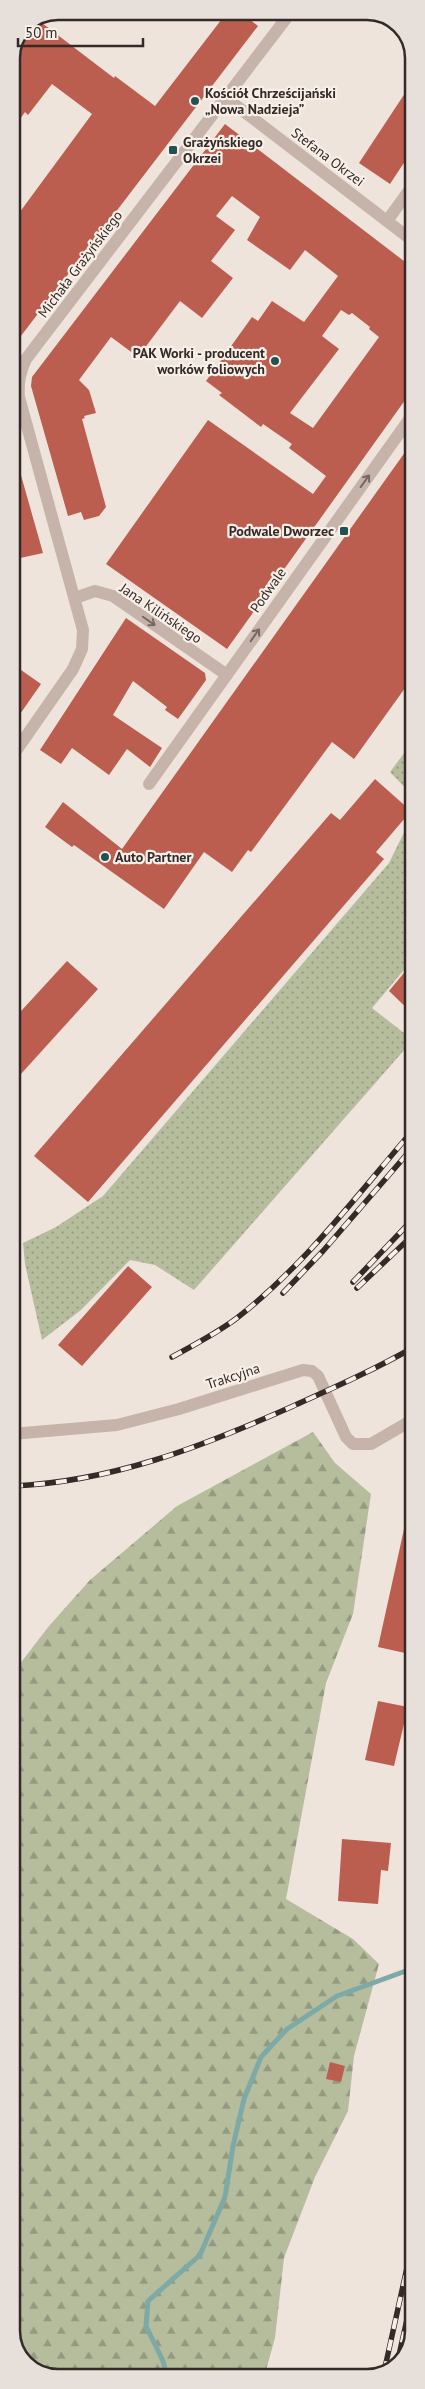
<svg xmlns="http://www.w3.org/2000/svg" width="425" height="2389" viewBox="0 0 425 2389" font-family="'PT Sans',sans-serif">
	<style>
		.grass { fill: url(#grass-dots) }
		.forest { fill: url(#forest-firs) }
		.lines { fill: none; stroke-linecap: round; stroke-linejoin: round }
		.stream { stroke: #7daaa7; stroke-width: 5 }
		.building { fill: #bb5e4f; fill-rule: evenodd }
		.street { stroke: #c6b3a9; stroke-width: 12 }
		.rail-casing { stroke: #342b28; stroke-width: 5.5 }
		.rail { stroke: #f7efe8; stroke-width: 4; stroke-dasharray: 11; stroke-linecap: butt }
		.oneway { stroke: #766862 }
		.poi-dot { fill: #225250; stroke: #f7efe8; stroke-width: 2 }
		.labels { text-anchor: middle; dominant-baseline: central; stroke-width: 4.5; stroke-linejoin: round; paint-order: stroke }
		.poi-label { font-size: 14px; font-weight: bold; fill: #342b28; stroke: #f7efe8; text-anchor: start }
		.street-label { font-size: 14px; fill: #342b28; stroke: #f7efe8 }
		.rim { fill: none; stroke: #342b28; stroke-width: 2.5 }
	</style>
	<defs>
		<pattern id="grass-dots" width="8" height="8" patternUnits="userSpaceOnUse" patternTransform="scale(1.25)"><rect width="8" height="8" fill="#b5bd9d"/><path d="M2 2h.1M6 6h.1" fill="none" stroke="#949a80" stroke-width="1.8" stroke-linecap="round"/></pattern>
		<pattern id="forest-firs" width="22" height="20" patternUnits="userSpaceOnUse" patternTransform="scale(1.25)"><rect width="22" height="20" fill="#b5bd9d"/><path d="M5 1l3.5 6h-7zM16 11l3.5 6h-7z" fill="#949a80"/></pattern>
	</defs>
	<rect width="100%" height="100%" fill="#efe4dc"/>
	<path class="grass" d="M413 741V796L390 772Z
		M413 814V959L372 1008 413 1040 194 1290 155 1265 130 1260 81 1310 42 1340 25 1264 23 1243 56 1227 103 1196 389 863Z"/>
	<path class="forest" d="M313 1432 335 1463 371 1494 353 1614 326 1683 286 1899 353 1939 379 1964 354 2056 348 2111 315 2177 284 2258 275 2338 264 2377H53L25 2364 12 2337V1674L49 1626 90 1580 177 1506Z"/>
	<g class="lines">
		<path class="stream" d="M167 2377 163 2361 146 2326 148 2301 200 2255 225 2197 233 2146 244 2099 261 2057 287 2029 337 1996 414 1968"/>
	</g>
	<path class="building" d="M228 11H239L258 26 11 349V224L92 114 52 84 28 115 25 112 11 132V58L25 25 38 20 114 78 115 76 155 106Z
		M413 81V149L390 184 359 163Z
		M225 124 413 268V389L227 649 106 564 208 420 313 494 326 476 289 448 292 444 263 424 261 427 219 395 222 393 206 381 252 317 258 321 272 301 304 322 338 276 305 250 290 270 247 240 260 217 232 196 216 216 235 230 211 261 233 278 202 318 180 301 138 357 111 337 79 380 89 390 96 413 84 416 85 418 82 419 106 507 99 516 84 520 81 512 68 516 31 386 32 377ZM341 310 349 315 352 313 370 327 369 329 379 337 313 428 290 413 339 349 322 336Z
		M413 441V677L354 759 332 742 251 852 248 850 232 872 204 852 164 909 74 845 72 847 45 827 63 802 122 849Z
		M11 454H15L43 553 11 560Z
		M126 618 205 673 206 680 178 719 165 710 167 707 133 681 113 715 162 748 150 767 127 749 109 775 72 748 61 764 40 750Z
		M11 663 41 684 11 727Z
		M375 779 411 811 376 852 384 859 88 1202 34 1156 331 813 340 820Z
		M67 961 98 989 11 1085V1022Z
		M413 962V1014L389 991Z
		M128 1266 152 1287 82 1366 58 1345Z
		M408 1511 414 1512V1655L378 1647Z
		M378 1701 408 1707 394 1766 365 1760Z
		M342 1839 391 1843 388 1871 381 1870 378 1904 338 1901Z
		M330 2062 345 2066 341 2082 326 2079Z"/>
	<g class="lines">
		<path class="street" d="M225 97 413 241
			M387 221 413 185
			M75 598 95 591 113 596 227 675
			M11 758 73 669 82 649 83 630 19 397C18 382 20 372 26 359L291 12
			M149 784 413 414
			M12 1434 117 1425 179 1409 303 1370 312 1371 318 1376 346 1437 353 1444H371L414 1419"/>
		<g class="rail-casing">
			<path id="rail" d="M353 1282 414 1218
				M357 1288 414 1234
				M283 1293 323 1251 414 1146
				M172 1357C194 1345 217 1333 237 1318 305 1265 358 1194 414 1129
				M12 1486C111 1482 201 1447 291 1407 333 1388 374 1370 414 1347
				M397 2364 414 2288
				M384 2372 414 2236"/>
		</g>
		<use href="#rail" class="rail"/>
	</g>
	<defs><path id="oneway-shaft" d="M-6 0H5M1.5-3L5.5 0L1.5 3" fill="none" stroke-width="1.6" stroke-linecap="round" stroke-linejoin="round" transform="scale(1.25)"/></defs>
	<g class="oneway">
		<use href="#oneway-shaft" transform="translate(365 481) rotate(-54)"/>
		<use href="#oneway-shaft" transform="translate(149 621) rotate(35)"/>
		<use href="#oneway-shaft" transform="translate(255 635) rotate(-55)"/>
	</g>
	<g class="poi-dot">
		<circle cx="195" cy="101" r="5"/>
		<rect x="168" y="145" width="10" height="10" rx="2.5"/>
		<circle cx="275" cy="361" r="5"/>
		<rect x="339" y="526" width="10" height="10" rx="2.5"/>
		<circle cx="105" cy="857" r="5"/>
	</g>
	<g class="labels">
		<g class="poi-label">
			<text x="205" y="93">Kościół Chrześcijański<tspan x="205" dy="16">„Nowa Nadzieja”</tspan></text>
			<text x="183" y="142">Grażyńskiego<tspan x="183" dy="16">Okrzei</tspan></text>
			<text x="265" y="353" text-anchor="end">PAK Worki - producent<tspan x="265" dy="16">worków foliowych</tspan></text>
			<text x="334" y="531" text-anchor="end">Podwale Dworzec</text>
			<text x="115" y="857">Auto Partner</text>
		</g>
		<g class="street-label">
			<text transform="translate(328 157) rotate(37)">Stefana Okrzei</text>
			<text transform="translate(80 264) rotate(-53)">Michała Grażyńskiego</text>
			<text transform="translate(268 590) rotate(-55)">Podwale</text>
			<text transform="translate(161 613) rotate(34)">Jana Kilińskiego</text>
			<text transform="translate(233 1376) rotate(-18)">Trakcyjna</text>
		</g>
	</g>
	<path d="M0 0H425V2389H0ZM58 20H367A38 38 0 0 1 405 58V2331A38 38 0 0 1 367 2369H58A38 38 0 0 1 20 2331V58A38 38 0 0 1 58 20Z" fill="#e7dfd9" fill-rule="evenodd"/>
	<path class="rim" d="M58 20H367A38 38 0 0 1 405 58V2331A38 38 0 0 1 367 2369H58A38 38 0 0 1 20 2331V58A38 38 0 0 1 58 20Z"/>
	<path d="M18 38v8h125v-8" fill="none" stroke="#342b28" stroke-width="2.5"/>
	<text x="25" y="38" font-size="15" fill="#342b28" stroke="#f7efe8" stroke-width="4" paint-order="stroke">50 m</text>
</svg>
